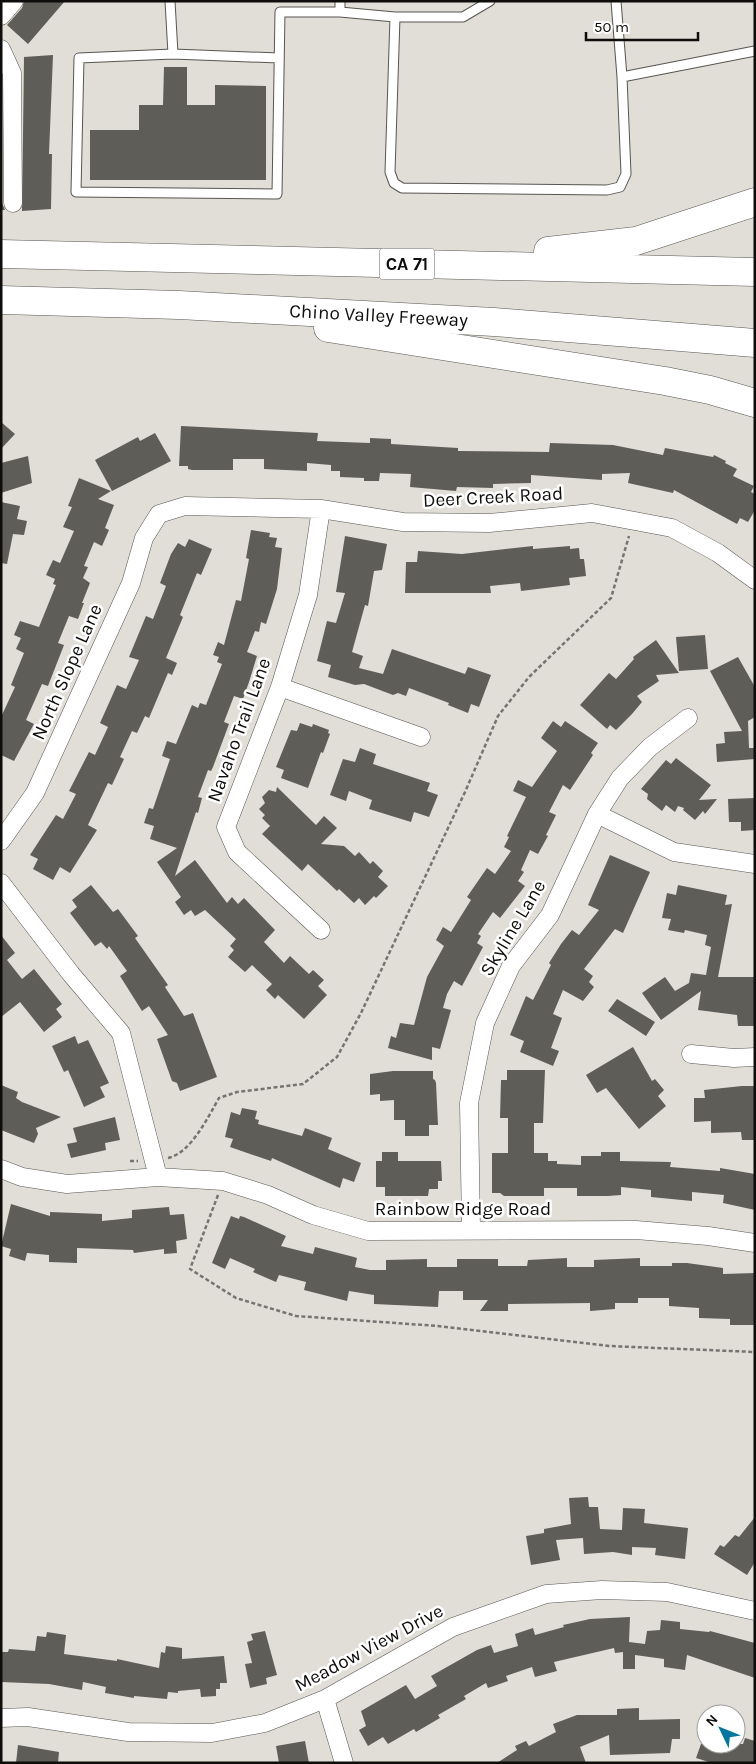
<svg xmlns="http://www.w3.org/2000/svg" width="756" height="1764" viewBox="0 0 756 1764" font-family="Karla,sans-serif">
	<style>
		.building { fill: #5f5d58 }
		.lines { fill: none; stroke-linecap: round; stroke-linejoin: round }
		.lane-casing { stroke: #585550; stroke-width: 11 }
		.street-casing { stroke: #585550; stroke-width: 19 }
		.highway-casing { stroke: #585550; stroke-width: 29 }
		.path { stroke: #767470; stroke-width: 2.5; stroke-dasharray: 4 2.5; stroke-linecap: butt }
		.lane { stroke: #fff; stroke-width: 9 }
		.street { stroke: #fff; stroke-width: 18 }
		.highway { stroke: #fff; stroke-width: 28 }
		.labels { text-anchor: middle; dominant-baseline: central; stroke-width: 5; stroke-linejoin: round; paint-order: stroke }
		.shield { fill: #fff; stroke: #565654; stroke-width: 1 }
		.shield-label { font-size: 18px; font-weight: bold; fill: #0e0d0b }
		.street-label { font-size: 19px; fill: #0e0d0b; stroke: #fff }
	</style>
	<rect width="100%" height="100%" fill="#e1ded8"/>
	<path class="building" d="M24 1H65L28 44 7 25 22 8Z
		M53 55 49 154H52L51 209 22 211 24 57Z
		M164 67H187V105H215V85L266 86V180H90V130H139V105H163Z
		M1 120 2 203 5 210H1Z
		M1 422 15 434 1 449Z
		M181 426 318 433 317 441 370 443V438L391 439V444L458 448V451L549 452 550 443 613 445 663 455 665 448 713 457 714 455 726 461 725 463 737 469 733 476 754 486 751 492 755 494V510L748 522 740 518 737 524 674 490 673 493 628 483 630 473 602 474V480L531 475V483L493 484V488L457 487 456 491 410 487 411 474 380 473 379 481H364V478L340 477V471H331V465L307 463V471L264 469V459H233V470H192L188 469V466H179Z
		M155 433 171 461 112 491 95 460 138 437 140 441Z
		M28 456 32 483 1 493V463Z
		M79 478 111 491 98 499 114 505 105 528 109 530 102 546 94 542 84 566 88 567 83 578 90 583 82 603H84L78 619 69 616 58 643 64 645 48 686 42 684 26 720 34 724 14 761 1 755V717L15 687 11 685 24 653 16 649 21 638 14 635 20 621 39 627 56 585 53 584 55 579 46 575 53 560 60 563 74 531 63 527 72 507 68 506Z
		M1 502 20 506 17 519 27 521 24 535 13 534 7 564 1 563Z
		M251 530 270 533 269 537 277 538 275 547 282 548 277 589 266 624 261 622 259 632 255 631 247 652 257 656 249 682 243 699 234 696 224 722 229 724 213 767 211 771 208 770 198 797 202 798 198 813 196 812 175 876 195 860 227 903 232 897 238 904 244 898 275 930 264 942 284 963 290 956 309 974 313 970 324 980 318 986 327 995 304 1019 278 995 275 999 266 990 272 984 252 965 245 972 228 957 234 950 230 946 236 939 205 910 195 916 191 910 184 915 175 902 181 897 157 862 177 848 150 839 154 826 144 823 149 808 153 809 170 759 162 756 167 741 176 744 192 705 198 708 200 703 206 705 222 664 217 662 219 657 213 655 218 642 224 645 236 600 241 601 249 559 246 558Z
		M345 536 387 544 382 570 374 571 368 606 365 605 352 652 363 656 359 668 383 674 392 649 465 674 468 667 491 675 479 707 471 704 468 713 448 705 449 703 409 688 406 696 398 693 393 695 364 684 355 685 328 677 331 665 317 661 327 621 336 623 345 593 336 592Z
		M189 539 212 549 201 575 197 573 180 615 183 617 166 658 177 663 172 675 168 673 149 718 145 716 137 733 132 731 120 757 124 759 112 785 108 783 88 825 97 830 70 873 60 867 53 880 33 869 38 859 30 855 56 815 63 819 76 794 69 791 89 752 95 755 108 727 100 723 117 685 126 689 139 660 129 657 146 616 153 619 166 586 160 583 171 554 178 543 185 547Z
		M533 546V549L570 546V549L579 548 580 559H584L586 576 569 578 570 585 521 591 520 583 490 586 491 593H405L406 562H417L418 551 462 554Z
		M705 635 708 669 679 671 676 637Z
		M656 640 679 673 656 675 659 681 637 696 642 702 632 714 616 730 610 725 607 729 580 705 609 673 616 679 634 659 633 657Z
		M738 657 755 687V717L748 721 749 748H755V759L717 762 716 744 725 743 724 732 742 731 710 671Z
		M553 721 561 727 565 721 598 743 591 753 593 755 570 790 563 785 549 812 556 815 546 835 548 836 538 854 530 850 521 870 524 872 518 881 525 886 500 918 493 912 478 934 481 936 477 943 483 947 462 986 454 981 447 994 443 1008 451 1010 440 1049 432 1047V1060L388 1048 391 1036 396 1038 400 1023 414 1025 427 977 444 946 436 940 443 927 451 932 471 900 467 897 487 868 495 874 511 851 504 847 509 837 507 836 526 797 513 791 518 780 532 787 557 751 541 738Z
		M300 723 312 727 313 724 329 730 328 733 330 734 323 753 321 752 308 788 281 778 284 770 276 767 291 730 297 731Z
		M360 748 376 754 373 764 430 783 427 791 438 795 429 817 414 812 411 822 369 809 372 800 349 791 346 801 330 795 343 759 355 762Z
		M676 758 711 785 699 800 717 799 705 814 703 811 695 820 683 810 684 808 678 806 675 812 666 805 662 811 647 799 648 794 641 789 666 760 671 764Z
		M277 787 316 825 324 816 337 828 321 844 344 846 355 856 359 852 370 864 373 861 383 871 378 877 388 886 376 898 374 896 365 905 359 898 354 903 339 889 337 891 308 864 302 871 262 834 270 826 262 818 265 815 259 809 265 803 262 797 269 790 276 792Z
		M755 798V830L741 831V822H729L728 799Z
		M610 855 650 872 623 933 615 929 584 969 593 976 589 982 594 987 583 1001 563 990 553 1014 562 1018 551 1048 559 1051 553 1066 520 1052 524 1041 510 1035 526 996 533 1000 551 965 549 963 561 944 572 930 579 935 599 910 588 905Z
		M91 885 113 912 118 909 138 936 135 938 168 985 165 987 184 1016 193 1013 217 1077 180 1091 177 1083 172 1081 157 1039 168 1035 149 1006 142 1011 120 976 127 971 109 946 107 949 101 942 95 946 70 913 77 907 72 900Z
		M678 885 727 895 725 905 732 904 718 977H755V1026H738L737 1015 698 1010 701 991 661 1020 642 993 665 977 675 991 689 983 691 973 706 975 711 947 705 945 707 935 685 930 684 933 668 930 671 919 662 918 667 893 676 895Z
		M1 935 15 953 7 960 22 979 34 969 62 1004 56 1009 62 1017 44 1032 20 1002 1 1017Z
		M617 999 655 1022 646 1036 608 1011Z
		M75 1036 78 1044 88 1040 109 1083 100 1087 105 1097 84 1107 68 1070 64 1072 52 1046Z
		M633 1047 652 1081 655 1079 664 1090 658 1096 666 1106 639 1129 606 1088 597 1093 586 1075Z
		M507 1070H545L543 1123H534V1153H548V1161H557V1164L581 1165V1156H601V1152H620V1161L671 1162 670 1167 720 1171V1168L755 1174V1210L723 1203 724 1195 692 1192V1201L651 1197V1190L621 1187V1195L608 1196H577V1188H544V1196H504L500 1193H492V1153H508V1118H500L501 1080H507Z
		M393 1071H433V1079L435 1080 436 1083 438 1125H429V1136H405V1120H394V1100L380 1101V1094L370 1095V1074Z
		M1 1085 18 1092 16 1098 22 1102 61 1117 36 1128 38 1134 34 1143 1 1130Z
		M742 1086H755V1140H742L741 1132 711 1133V1121L694 1122V1098H705L704 1090Z
		M242 1108 257 1111 255 1119 259 1120 258 1124 302 1136 305 1128 332 1138 328 1149 361 1163 354 1182 343 1178 340 1188 272 1158 271 1161 230 1147 233 1139 225 1137 231 1112 240 1115Z
		M115 1117 120 1140 105 1143 106 1150 71 1158 67 1144 77 1142 73 1128Z
		M382 1152H398V1161H441L442 1181H438V1189H429L428 1196H385V1187H376V1161H382Z
		M11 1204 50 1216V1212L102 1214V1221L132 1218V1210L169 1207 170 1215 184 1214 187 1239 176 1241 177 1253 164 1254V1249L134 1253 133 1250 77 1248V1263L49 1262V1255L27 1253 25 1261 9 1256 11 1249 1 1246Z
		M231 1216 239 1219 240 1216 244 1217 286 1236 281 1246 313 1254 315 1247 354 1257 357 1258 355 1267 370 1270H386V1260L427 1259V1267H457V1259H498V1266H527L528 1260 567 1258V1267H594V1260L640 1258V1266H672V1263H687L723 1268V1274L755 1273V1325H730V1319L699 1318V1308L669 1306V1298H638V1303H615V1309L590 1311V1303L508 1304V1311H480L488 1300H463V1291H439L438 1307 374 1304V1295L349 1291 347 1301 304 1290 306 1282 279 1275 276 1282 253 1272 255 1269 230 1258 225 1269 212 1263Z
		M588 1497 589 1507H598L600 1529 622 1530 623 1508 645 1509 644 1523 688 1528 685 1559 655 1555 656 1548 632 1547V1555L613 1552 584 1554 583 1538 556 1540 560 1560 531 1565 526 1536 544 1533V1529L571 1524 569 1498Z
		M755 1517V1562L747 1575 714 1554 720 1545 724 1547 735 1535 739 1537Z
		M630 1617 629 1642 645 1644 647 1631 660 1630 661 1620 680 1622V1629L709 1632 710 1631 755 1643V1678L687 1655 685 1670 664 1667V1659L635 1655V1669H623V1652L615 1653 614 1648 554 1662 557 1671 535 1677 532 1667 506 1676 508 1681 488 1688 486 1683 464 1696 466 1699 438 1715 440 1718 416 1732 414 1729 388 1744 383 1737 368 1746 359 1730 366 1726 361 1711 406 1685 415 1699 437 1686 431 1676 477 1650 491 1645 494 1653 518 1646 515 1634 533 1628 535 1635 564 1627 563 1625 590 1619Z
		M265 1631 277 1675 266 1678 267 1684 250 1688 245 1664 252 1663 247 1642 253 1640 251 1634Z
		M47 1632 66 1635 64 1654 117 1661V1659L159 1668 161 1652 165 1653 166 1646 182 1648V1659L224 1656 227 1683H220V1689H216V1696L201 1697 200 1689 178 1691V1693L168 1692 167 1699 134 1696V1698L105 1693 106 1687 83 1682 82 1690 49 1684 1 1682V1652H8L9 1649 35 1651 37 1636 46 1637Z
		M639 1708V1720L680 1719V1739H672L670 1753 610 1755 609 1735 580 1747 586 1763H497L517 1750 515 1746 526 1741 529 1746 556 1732 553 1724 577 1715H617V1709Z
		M745 1738 755 1741V1763H712L696 1758 701 1744H743Z
		M305 1741 309 1763H279L276 1746Z
		M18 1745 59 1752 58 1763H16Z"/>
	<g class="lines">
		<g class="lane-casing">
			<path id="lane" d="M170 1 173 54 79 58 76 192 277 194 280 12H340
				M340 1V12L395 17H463L490 1
				M616 1 622 77 755 51
				M395 17 390 172 394 183 402 188 607 190 620 187 626 174 622 77
				M173 54 279 58"/>
		</g>
		<g class="street-casing">
			<path id="street" d="M1 16 14 1
				M1 49 12 73 13 203
				M321 509 308 595 280 687 226 827 237 852 321 930
				M280 687 421 737
				M597 814 674 852 755 864
				M1 841 35 793 131 583 144 538 159 514 185 506 321 509 403 522 489 523 592 513 672 528 718 553 755 580
				M1 883 71 974 121 1033 158 1177
				M691 1054 734 1058 755 1057
				M1 1169 22 1177 67 1184 158 1177 223 1181 268 1195 313 1215 368 1231 636 1230 708 1236 755 1243
				M471 1230 469 1103 485 1023 511 966 550 915 597 814 620 778 650 747 688 718
				M325 1699 344 1763
				M1 1718 28 1717 128 1732 212 1733 265 1723 325 1699 453 1627 546 1594 602 1590 667 1592 755 1611"/>
		</g>
		<g class="highway-casing">
			<g id="highway">
				<path d="M548 251 636 241 755 202"/>
				<path d="M1 254 755 272"/>
				<path id="s1" d="M1 300 179 305 494 322 755 343"/>
				<path d="M328 328 665 381 710 390 755 403"/>
			</g>
		</g>
		<path class="path" d="M168 1158C191 1153 208 1117 219 1098L237 1092 303 1084 337 1057 361 1013 465 792 498 716 529 677 611 598 629 536
			M130 1161H138
			M218 1195 190 1269 236 1298 296 1316 438 1326 609 1346 755 1352"/>
		<use href="#lane" class="lane"/>
		<use href="#street" class="street"/>
		<use href="#highway" class="highway"/>
	</g>
	<g class="labels">
		<rect class="shield" x="379.5" y="248.5" width="55" height="31" rx="4"/>
		<g class="shield-label">
			<text x="407" y="264">CA 71</text>
		</g>
		<g class="street-label">
			<text stroke="none"><textPath href="#s1" startOffset="378">Chino Valley Freeway</textPath></text>
			<text transform="translate(493 497) rotate(-3)">Deer Creek Road</text>
			<text transform="translate(67 672) rotate(-66)">North Slope Lane</text>
			<text transform="translate(239 730) rotate(-70)">Navaho Trail Lane</text>
			<text transform="translate(513 928) rotate(-59)">Skyline Lane</text>
			<text x="463" y="1209">Rainbow Ridge Road</text>
			<text transform="translate(369 1648) rotate(-28)">Meadow View Drive</text>
		</g>
	</g>
	<rect width="756" height="1764" fill="none" stroke="#0e0d0b" stroke-width="5"/>
	<g transform="translate(721 1729) rotate(313)"><circle r="24" fill="#ffffff" stroke="#9f9e9d"/>
	<path d="M0-4L9 19L0 12L-9 19Z" fill="#0278a1"/>
	<text y="-8" font-size="14" font-weight="bold" text-anchor="middle" fill="#0e0d0b">N</text>
	</g>
	<path d="M586 32v8h112v-8" fill="none" stroke="#0e0d0b" stroke-width="2.5"/>
	<text x="594" y="32" font-size="15" fill="#0e0d0b" stroke="#ffffff" stroke-width="4" paint-order="stroke">50 m</text>
</svg>
